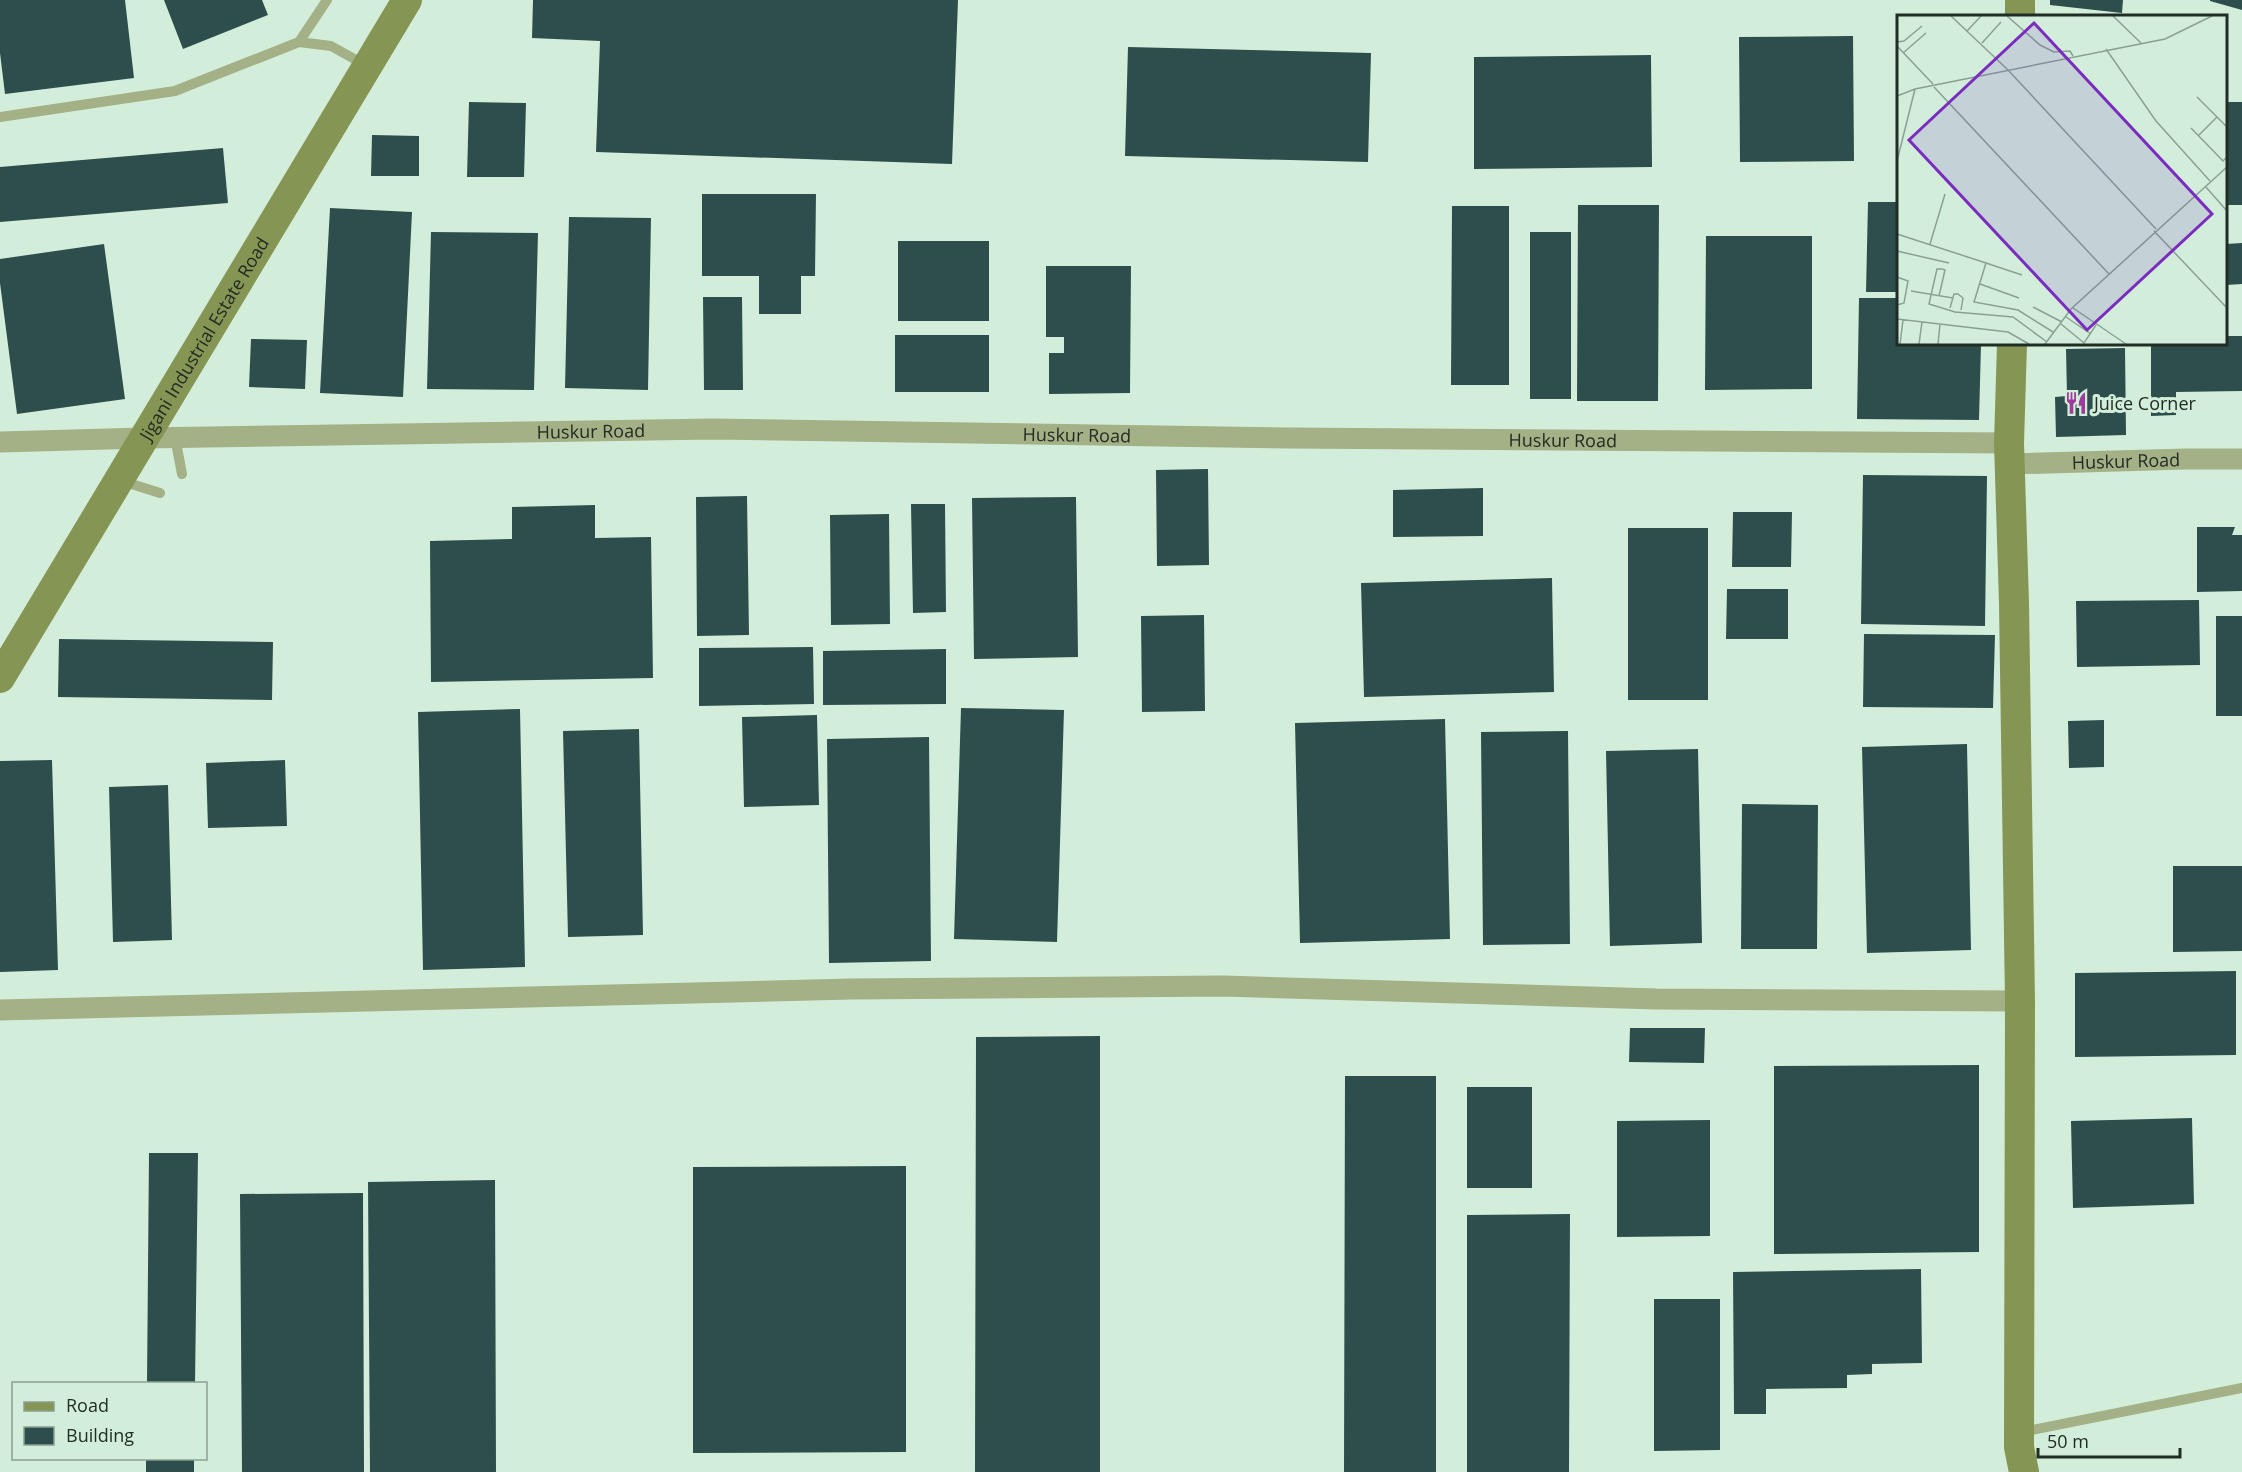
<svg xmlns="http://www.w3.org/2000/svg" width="2242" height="1472" viewBox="0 0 2242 1472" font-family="'Open Sans',sans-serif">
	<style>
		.building { fill: #2d4e4c }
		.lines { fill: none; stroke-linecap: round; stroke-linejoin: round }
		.lane { stroke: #a4b085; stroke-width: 10 }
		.street { stroke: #a4b085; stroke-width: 21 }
		.secondary { stroke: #859554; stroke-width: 30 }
		.labels { text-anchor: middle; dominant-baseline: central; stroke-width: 6; stroke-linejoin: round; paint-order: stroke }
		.street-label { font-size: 18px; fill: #212c24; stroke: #d2eedb }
		.poi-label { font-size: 18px; fill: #212c24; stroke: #d2eedb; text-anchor: start }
		.inset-road { fill: none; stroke: #8ba092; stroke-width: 1.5 }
		.view { fill: #7b2cbf; fill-opacity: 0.15; stroke: #7b2cbf; stroke-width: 3 }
		.inset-edge { fill: none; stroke: #212c24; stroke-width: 3 }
	</style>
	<rect width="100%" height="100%" fill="#d2eedb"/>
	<path class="building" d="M0 0H125L134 78 5 94 0 53Z
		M164 0H262L268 15 183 49Z
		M533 0H958L952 164 596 152 600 41 532 38Z
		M2050 0H2123L2122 13 2050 5Z
		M2210 0H2242V10L2210 1Z
		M1853 36 1854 161 1740 162 1739 37Z
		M1128 47 1371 53 1368 162 1125 156Z
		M1651 55 1652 167 1474 169V57Z
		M469 102 526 103 524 177H467Z
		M2226 102H2242V205H2226Z
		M372 135 419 136V176H371Z
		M223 148 228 203 0 222V167Z
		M702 194H816L815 276H801V314H759V276H702Z
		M1868 202H1898V292H1866Z
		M1578 205H1659L1658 401H1577Z
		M1452 206H1509V385H1451Z
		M330 208 412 212 403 397 320 393Z
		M569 217 651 218 648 390 565 388Z
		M431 232 538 233 534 390 427 389Z
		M1530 232H1571V399H1530Z
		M1706 236H1812V389L1705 390Z
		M898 241H989V321H898Z
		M2242 243V284L2226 285V244Z
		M104 244 125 399 17 414 0 283V259Z
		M1046 266H1131L1130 393 1049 394V353H1064V337H1046Z
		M703 297H742L743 390H704Z
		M1859 298H1898V344H1981L1979 420 1857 419Z
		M895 335H989V392H895Z
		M2226 336H2242V391L2176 392V415L2151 416V344H2226Z
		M251 339 307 340 305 389 249 387Z
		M2125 348 2126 435 2056 437 2055 397 2067 396 2066 349Z
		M1208 469 1209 565 1157 566 1156 470Z
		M1863 475 1987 476 1985 626 1861 624Z
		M1483 488V536L1393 537V490Z
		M747 496 749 635 697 636 696 497Z
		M1076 497 1078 657 974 659 972 498Z
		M911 504H945L946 612 913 613Z
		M595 505V538L651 537 653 678 431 682 430 541 512 539V507Z
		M1733 512H1792L1791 567H1732Z
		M889 514 890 624 831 625 830 515Z
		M2197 527H2235L2232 535H2242V591L2197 592Z
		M1628 528H1708V700H1628Z
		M1552 578 1554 692 1364 697 1361 583Z
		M1727 589H1788V639H1726Z
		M2199 600 2200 665 2077 667 2076 601Z
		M1204 615 1205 711 1142 712 1141 616Z
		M2216 616H2242V716H2216Z
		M1864 634 1995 635 1993 708 1863 707Z
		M59 639 273 642 272 700 58 697Z
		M813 647 814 704 699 706V648Z
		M946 649V704L823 705V651Z
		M961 708 1064 710 1057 942 954 939Z
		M520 709 525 967 423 970 418 712Z
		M817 715 819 805 744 807 742 717Z
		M1445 719 1450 939 1300 943 1295 723Z
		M2104 720V767L2069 768 2068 721Z
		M639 729 643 935 568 937 563 731Z
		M1568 731 1570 944 1483 945 1481 732Z
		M929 737 931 961 829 963 827 739Z
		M1967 744 1971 950 1867 953 1862 747Z
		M1698 749 1702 943 1610 946 1606 751Z
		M52 760 58 970 0 972V761Z
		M285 760 287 826 208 828 206 763Z
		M168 785 172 940 113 942 109 787Z
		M1742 804 1818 805 1817 949H1741Z
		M2173 866H2242V951L2173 952Z
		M2236 971V1055L2075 1057V973Z
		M1630 1028H1705L1704 1063 1629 1062Z
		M1100 1036V1472H975L976 1037Z
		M1979 1065V1252L1774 1254V1066Z
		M1345 1076H1436V1472H1344Z
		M1467 1087H1532V1188H1467Z
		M2192 1118 2194 1204 2073 1208 2071 1121Z
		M1710 1120V1236L1617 1237V1121Z
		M149 1153H198L195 1384H147Z
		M906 1166V1452L693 1453V1167Z
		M495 1180 496 1472H370L368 1182Z
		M363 1193 364 1472H242L240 1194Z
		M1570 1214 1569 1472H1467V1215Z
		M1921 1269 1922 1363 1872 1364V1374L1847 1375V1388L1766 1389V1414H1734L1733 1272Z
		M1654 1299H1720V1450L1654 1451Z
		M146 1458H194V1472H146Z"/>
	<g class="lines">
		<path class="lane" d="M299 42 327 0
			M0 117 175 91 299 42 331 46 367 66
			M175 437 182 474
			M122 481 160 493
			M2022 1432 2242 1388"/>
		<g class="street">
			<path id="s1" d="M0 442 144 438 712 429 1289 438 2009 443"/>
			<path id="s2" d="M2010 464 2186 459H2242"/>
			<path d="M0 1010 851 989 1224 986 1656 999 2020 1001"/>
		</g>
		<g class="secondary">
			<path d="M2020 16V0"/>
			<path d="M2012 344 2009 443 2014 603 2020 1001 2019 1447 2024 1472"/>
			<path id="s3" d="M0 678 407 0"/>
		</g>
	</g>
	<defs>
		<g id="restaurant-bare" transform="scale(1.8)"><path d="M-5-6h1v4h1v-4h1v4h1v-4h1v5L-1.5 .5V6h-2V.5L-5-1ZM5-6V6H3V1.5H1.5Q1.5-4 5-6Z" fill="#a03a9d" stroke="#d2eedb" stroke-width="2.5" paint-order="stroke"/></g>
	</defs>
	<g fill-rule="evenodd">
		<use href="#restaurant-bare" x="2076" y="403"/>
	</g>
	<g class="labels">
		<g class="street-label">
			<text stroke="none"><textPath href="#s3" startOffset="396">Jigani Industrial Estate Road</textPath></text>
			<text stroke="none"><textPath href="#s1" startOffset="591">Huskur Road</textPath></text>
			<text stroke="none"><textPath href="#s1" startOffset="1077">Huskur Road</textPath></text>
			<text stroke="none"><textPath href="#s1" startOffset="1563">Huskur Road</textPath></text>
			<text stroke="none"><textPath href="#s2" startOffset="116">Huskur Road</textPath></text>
		</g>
		<g class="poi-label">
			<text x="2094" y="403">Juice Corner</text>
		</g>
	</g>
	<g transform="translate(1897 15)">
		<rect width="330" height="330" fill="#d2eedb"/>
		<path class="inset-road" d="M54 1 111 55 259 214M110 1 143 30 157 37 173 36 176 41M216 1 244 28M70 16 84 1M0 27 7 26 25 11M85 28 104 7M0 31 36 69M209 34 259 106 313 166M6 38 29 18M37 72 212 259M0 81 18 74 268 24 315 1M300 82 330 112M294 113 326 146 330 142M302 120 320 102M0 146 18 74M308 171 330 196M257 216 330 293M0 219 89 248M33 229 48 179M0 236 52 248M125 260 89 248 77 287 121 295 156 317M0 262 11 266 7 288 0 290M83 269 122 283M14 276 56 283M42 281 48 255 45 254H40L32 289 58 297 116 302 150 327M136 292 165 307M53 293 57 279H61L66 283 64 295M176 293 229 329M169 302 194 319M0 304 111 317 132 329M164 309 187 328 199 310M3 329 6 305M22 329 25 307M41 329 43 309M148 329 174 294 330 152"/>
		<path class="view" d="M137 8 315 199 190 315 12 125Z"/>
		<rect width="330" height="330" class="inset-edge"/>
	</g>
	<rect x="12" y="1382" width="195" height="78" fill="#d2eedb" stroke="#8ba092" stroke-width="1.5"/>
	<rect x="24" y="1402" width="30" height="9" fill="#859554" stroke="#8ba092" stroke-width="1.5"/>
	<text x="66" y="1412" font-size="18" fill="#212c24">Road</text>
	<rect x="24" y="1427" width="30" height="18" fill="#2d4e4c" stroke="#8ba092" stroke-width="1.5"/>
	<text x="66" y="1442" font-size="18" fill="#212c24">Building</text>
	<path d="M2038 1448v9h142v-9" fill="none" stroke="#212c24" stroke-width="3"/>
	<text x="2047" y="1448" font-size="18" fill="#212c24" stroke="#d2eedb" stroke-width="4.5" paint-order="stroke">50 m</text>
</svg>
